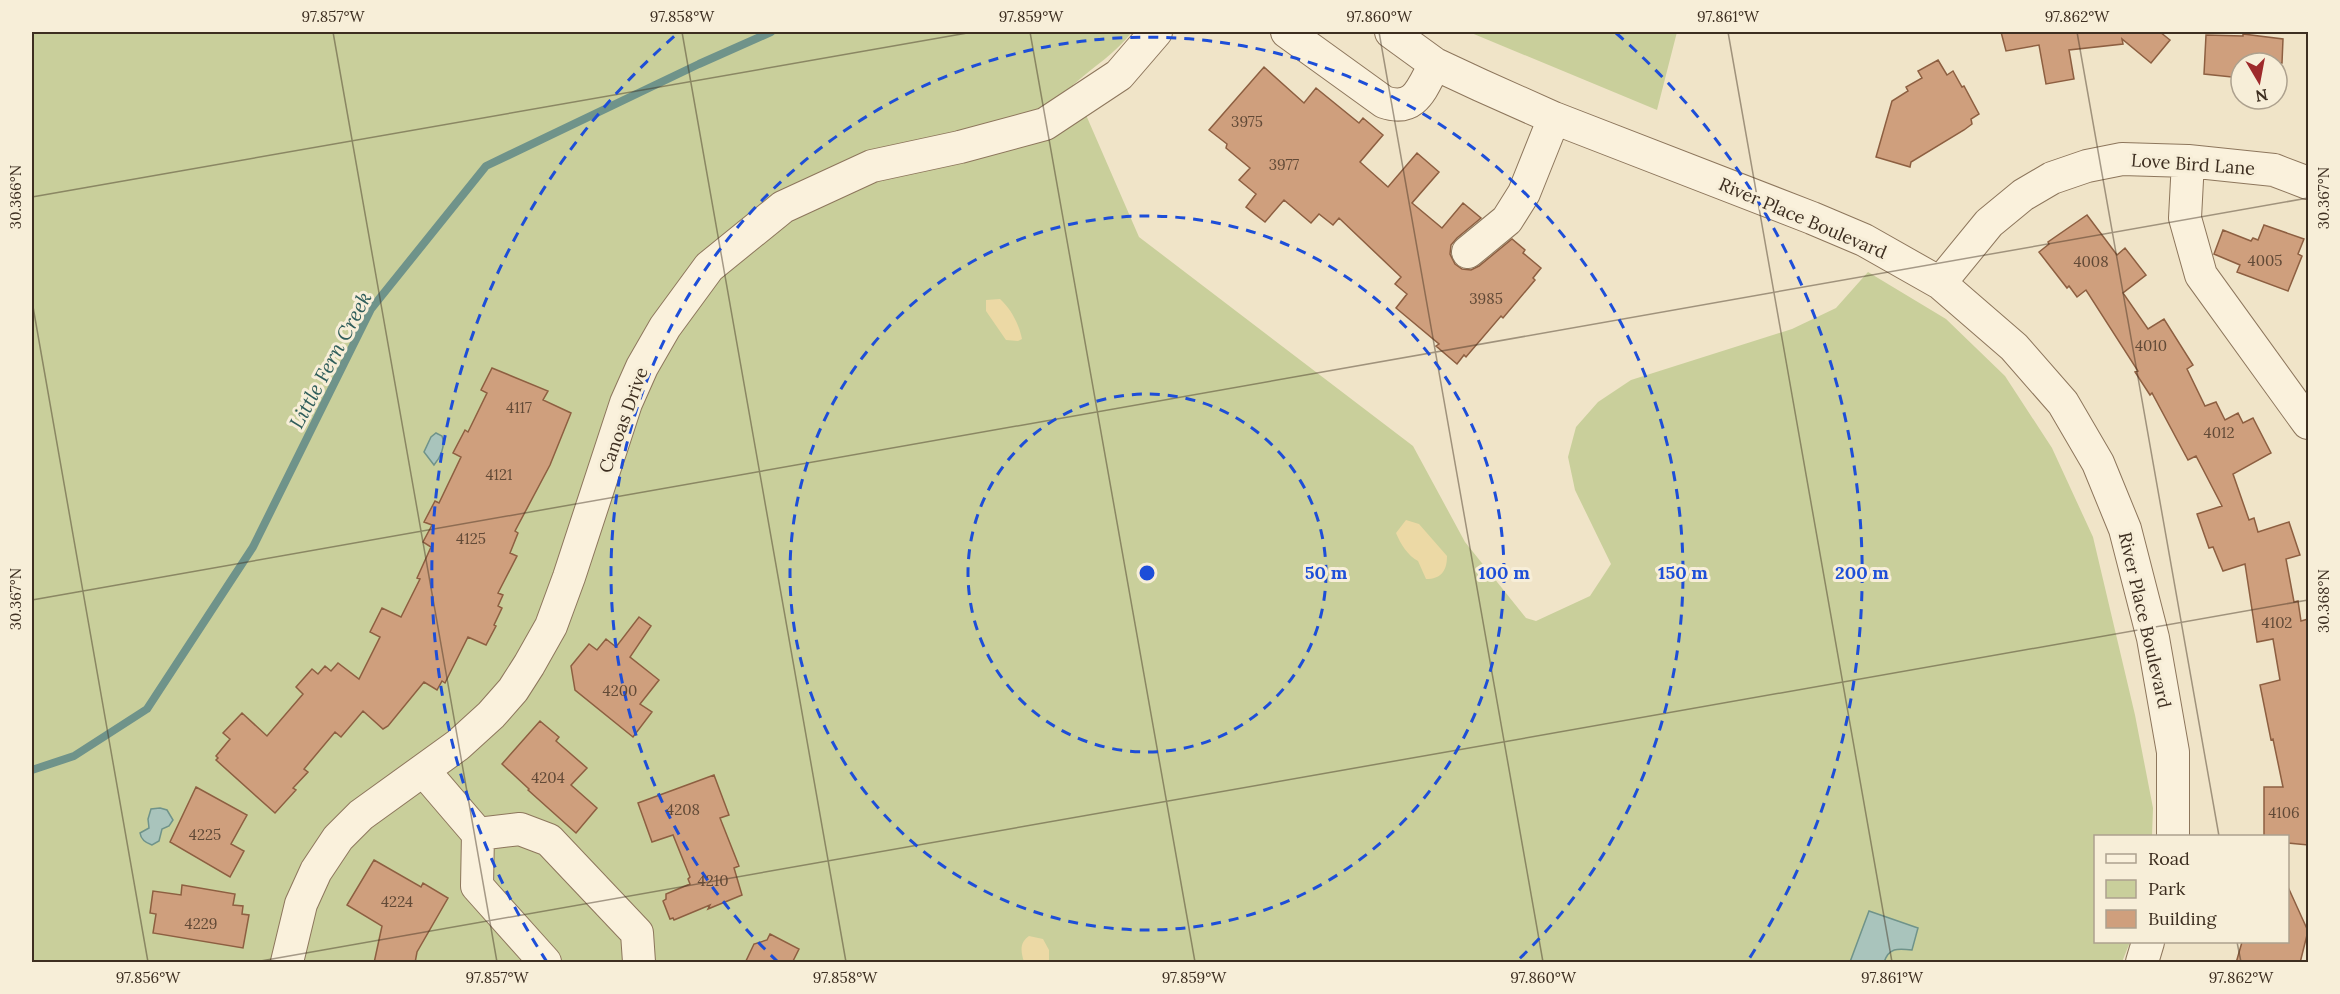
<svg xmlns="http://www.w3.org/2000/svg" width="2340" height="994" viewBox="0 0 2340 994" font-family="Lora,serif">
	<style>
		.green { fill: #c9cf9b }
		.sand { fill: #ecd9a5 }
		.water { fill: #a9c4bc; stroke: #6f938a; stroke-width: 1.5 }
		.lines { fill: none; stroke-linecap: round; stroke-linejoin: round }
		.stream { stroke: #6f938a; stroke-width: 8 }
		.building { fill: #cf9f7d; stroke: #8d5f41; stroke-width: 1.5 }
		.minor-casing { stroke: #8d765c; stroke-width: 34 }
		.minor { stroke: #faf1dc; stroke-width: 32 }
		.ticks { fill: none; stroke: #3d2e20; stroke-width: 1.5; stroke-opacity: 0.45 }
		.ring { fill: none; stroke: #1d4ed8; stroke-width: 3; stroke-dasharray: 10 8 }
		.labels { text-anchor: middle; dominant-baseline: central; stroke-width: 6; stroke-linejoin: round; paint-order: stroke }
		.number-label { font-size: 15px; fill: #624a37 }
		.street-label { font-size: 18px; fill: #3d2e20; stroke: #f7eed8 }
		.water-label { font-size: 20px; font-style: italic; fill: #2f5d5a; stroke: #f7eed8 }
		.centre { fill: #1d4ed8; stroke: #f7eed8; stroke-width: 3 }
		.ring-label { font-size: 18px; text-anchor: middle; font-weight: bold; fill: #1d4ed8; stroke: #f7eed8; stroke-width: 6; stroke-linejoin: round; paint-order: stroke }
		.neatline { fill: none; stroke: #3d2e20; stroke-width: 2 }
		.ticks-label { font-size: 15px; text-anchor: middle; fill: #3d2e20 }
	</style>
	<rect width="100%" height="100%" fill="#f0e4c8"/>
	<path class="green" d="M32 32H1132C1116 53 1093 67 1073 85L1139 237 1413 446 1465 542 1526 618 1536 621 1590 596 1611 564 1575 490 1568 457 1576 427 1598 402 1631 380 1792 329 1836 308 1868 272 1946 319 2005 376 2052 448 2093 537 2135 715 2153 808 2152 836H2096V942H2130L2122 962H32Z
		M1469 32H1677L1657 110Z"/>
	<path class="sand" d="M1000 299C1011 309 1019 324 1022 339L1018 341 1006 340 986 311V300Z
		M1406 520 1419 524 1447 556C1447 571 1441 579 1426 579L1418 561C1408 556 1400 543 1396 533Z
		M1029 936 1043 939 1049 950V962H1024C1021 952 1019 943 1029 936Z"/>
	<path class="water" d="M436 433 442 436C446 446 440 458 434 465L424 452 431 437Z
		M160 808 167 810 173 820 169 826 162 829 159 841 152 845C146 843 141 840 140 833L149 828 148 819 151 809Z
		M1869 911 1918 928 1912 950C1897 948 1889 948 1884 962H1850Z"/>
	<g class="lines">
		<path class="stream" d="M32 770 74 756 147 709 253 547 371 309 486 166 699 64 771 32"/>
	</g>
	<path class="building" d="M2001 32H2160L2170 40 2151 63 2122 39 2123 44 2069 50 2074 79 2046 84 2039 45 2006 51Z
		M2243 34 2283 39 2282 63H2241V78L2204 74 2206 35 2243 36Z
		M1938 60 1947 75 1953 71 1962 87 1964 86 1979 114 1971 119 1972 124 1964 130 1911 162 1910 167 1876 157 1892 101 1908 91 1906 87 1922 78 1918 71Z
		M1264 67 1304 103 1316 88 1359 123 1363 118 1383 135 1360 162 1388 187 1417 153 1439 172 1412 203 1442 228 1463 203 1481 218 1457 238 1451 245 1450 254 1455 264 1462 269 1471 270 1479 266 1512 239 1525 250 1523 253 1541 268 1533 278 1535 280 1503 318 1501 316 1466 357 1464 355 1457 364 1436 346 1439 344 1396 308 1407 294 1395 284 1401 277 1339 218 1333 225 1319 214 1311 223 1284 200 1265 222 1246 207 1256 194 1239 180 1250 168 1226 148 1227 144 1209 130Z
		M2087 215 2117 255 2125 248 2146 275 2123 293 2148 329 2164 319 2193 365 2187 369 2205 406 2216 402 2225 420 2238 413 2243 423 2253 418 2271 453 2233 474 2249 520 2254 518 2258 532 2289 522 2300 555 2286 559 2294 602 2298 601 2301 621 2308 619V845L2288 843V837H2264V787H2283L2273 739 2271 740 2260 685 2280 680 2273 639 2257 642 2245 564 2223 571 2213 547 2209 548 2197 514 2222 506 2196 456 2188 460 2152 393 2150 395 2135 372 2138 371 2086 290 2077 297 2069 286 2067 288 2039 252 2049 244 2048 242Z
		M2264 225 2304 239 2298 254 2302 256 2288 291 2237 272 2240 265 2214 254 2223 230 2251 241 2253 238 2258 240Z
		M492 368 548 391 543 400 571 413 550 465 515 531 518 533 510 553 517 556 498 593 503 595 498 606 502 608 494 625 496 626 486 645 468 637 445 683 442 681 437 690 424 682 388 726 383 729 363 711 341 737 335 732 304 769 308 772 293 788 296 790 275 813 216 760 218 758 216 756 230 739 223 733 242 713 267 736 303 694 296 687 312 669 318 674 325 666 331 671 338 663 359 679 380 637 370 632 382 608 401 617 420 579 417 578 431 547 423 542 432 525 424 522 435 501 439 503 461 457 453 453 465 430 468 432 487 393 481 390Z
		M639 617 651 626 630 657 659 680 640 704 652 712 633 737 575 690 571 666 589 644 597 650 606 639 616 647Z
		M540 721 559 737 556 741 587 768 571 785 597 808 576 833 528 790 529 789 502 764Z
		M714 775 729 815 720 818 739 866 734 868 742 895 708 909 710 905 674 920 673 918 670 919 663 901 666 899V894L690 884 688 879 690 877 673 835 652 842 638 803Z
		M196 787 247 815 231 844 244 851 230 877 170 842Z
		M374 860 421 887 423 883 448 898 417 952 415 963H374L382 926 347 905Z
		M182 885 235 894 233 905 243 906 242 914 249 915 243 948 153 933 156 914 150 913 153 891 181 895Z
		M2288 887 2308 931 2300 963H2236L2242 942H2288Z
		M770 934 799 949 792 963H745L754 944 767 940Z"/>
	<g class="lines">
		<g class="minor-casing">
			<path id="minor" d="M1287 32 1384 102C1416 113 1422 87 1435 64
				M1391 32 1435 64 1480 85 1554 118 1812 218 1864 240 1940 283 2014 347 2063 403 2098 463 2125 529 2153 638 2173 752V836
				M2188 161 2185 218 2201 275 2308 423
				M1468 252 1507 220 1524 193 1554 118
				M1940 283 1989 223 2023 195 2052 178 2087 166 2122 159 2188 161 2274 170 2308 183
				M424 771 478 834 477 886 545 962
				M478 834 520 829 549 840 637 933 639 962
				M287 962 301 904 316 871 338 838 361 815 458 745 491 715 513 690 529 665 551 626 569 577 626 403 642 367 665 327 709 267 783 207 872 166 960 147 1045 124 1119 75 1156 32
				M2142 962 2148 942"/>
		</g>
		<use href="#minor" class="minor"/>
	</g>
	<path class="ticks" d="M333 32 497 962M682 32 846 962M1030 32 1195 962M1379 32 1543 962M1728 32 1892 962M2077 32 2219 836M32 197 973 32M32 301 148 962M32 600 2308 198M2237 942 2241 962M255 962 2308 600"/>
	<g class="ring">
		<circle cx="1147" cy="573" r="179"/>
		<circle cx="1147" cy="573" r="357"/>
		<path d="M778 962A536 536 0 1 1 1516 962"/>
		<path d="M547 962A715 715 0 0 1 678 33M1616 33A715 715 0 0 1 1747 962"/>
	</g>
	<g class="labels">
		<g class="number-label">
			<text x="1247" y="121">3975</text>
			<text x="1284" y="164">3977</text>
			<text x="2265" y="260">4005</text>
			<text x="2091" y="261">4008</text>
			<text x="1486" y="298">3985</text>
			<text x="2151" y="345">4010</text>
			<text x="519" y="407">4117</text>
			<text x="2219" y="432">4012</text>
			<text x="499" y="474">4121</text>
			<text x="471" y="538">4125</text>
			<text x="2277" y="622">4102</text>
			<text x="620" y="690">4200</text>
			<text x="548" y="777">4204</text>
			<text x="683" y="809">4208</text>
			<text x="2284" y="812">4106</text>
			<text x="205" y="834">4225</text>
			<text x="713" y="880">4210</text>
			<text x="397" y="901">4224</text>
			<text x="201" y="923">4229</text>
		</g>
		<g class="street-label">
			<text transform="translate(2193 164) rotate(4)">Love Bird Lane</text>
			<text transform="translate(1803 218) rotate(23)">River Place Boulevard</text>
			<text transform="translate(623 420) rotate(-70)">Canoas Drive</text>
			<text transform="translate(2145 620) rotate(77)">River Place Boulevard</text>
		</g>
		<g class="water-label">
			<text transform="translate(330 360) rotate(-62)">Little Fern Creek</text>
		</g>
	</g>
	<circle cx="1147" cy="573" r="9" class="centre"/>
	<g class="ring-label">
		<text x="1326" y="579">50 m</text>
		<text x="1504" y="579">100 m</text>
		<text x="1683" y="579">150 m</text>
		<text x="1862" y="579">200 m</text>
	</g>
	<rect width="2340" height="994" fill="none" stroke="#f7eed8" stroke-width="66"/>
	<rect x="2094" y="835" width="195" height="108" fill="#f7eed8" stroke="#ada18e" stroke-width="1.5"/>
	<rect x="2106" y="854" width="30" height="9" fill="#faf1dc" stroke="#ada18e" stroke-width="1.5"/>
	<text x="2148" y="865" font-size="18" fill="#3d2e20">Road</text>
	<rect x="2106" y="880" width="30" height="18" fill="#c9cf9b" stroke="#ada18e" stroke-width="1.5"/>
	<text x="2148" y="895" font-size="18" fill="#3d2e20">Park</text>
	<rect x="2106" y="910" width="30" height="18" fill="#cf9f7d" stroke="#ada18e" stroke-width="1.5"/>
	<text x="2148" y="925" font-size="18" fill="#3d2e20">Building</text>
	<g transform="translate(2259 81) rotate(170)"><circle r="28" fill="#f7eed8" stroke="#ada18e" stroke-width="1.5"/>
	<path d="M0-4.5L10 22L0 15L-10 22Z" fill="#9e2a2b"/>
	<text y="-9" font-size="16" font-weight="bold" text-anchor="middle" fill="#3d2e20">N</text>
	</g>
	<rect x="33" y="33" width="2274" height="928" class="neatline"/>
	<g class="ticks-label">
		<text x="333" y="22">97.857°W</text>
		<text x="682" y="22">97.858°W</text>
		<text x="1031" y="22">97.859°W</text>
		<text x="1379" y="22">97.860°W</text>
		<text x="1728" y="22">97.861°W</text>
		<text x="2077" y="22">97.862°W</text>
		<text transform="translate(16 197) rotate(-90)" y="5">30.366°N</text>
		<text transform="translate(2324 198) rotate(-90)" y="5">30.367°N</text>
		<text transform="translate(16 599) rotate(-90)" y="5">30.367°N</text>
		<text transform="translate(2324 601) rotate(-90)" y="5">30.368°N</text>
		<text x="148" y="983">97.856°W</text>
		<text x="497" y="983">97.857°W</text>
		<text x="845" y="983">97.858°W</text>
		<text x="1194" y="983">97.859°W</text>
		<text x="1543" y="983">97.860°W</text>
		<text x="1892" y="983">97.861°W</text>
		<text x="2241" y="983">97.862°W</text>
	</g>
</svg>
